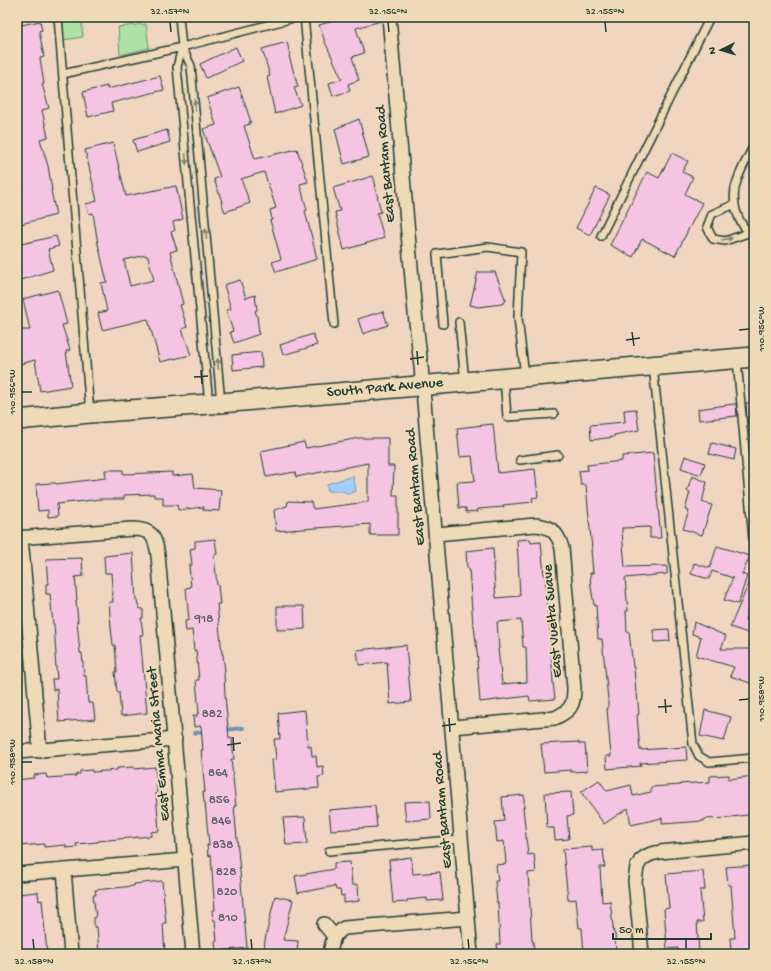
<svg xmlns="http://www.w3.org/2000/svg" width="771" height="971" viewBox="0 0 771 971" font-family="'Gochi Hand',sans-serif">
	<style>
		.green { fill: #ade2a4; stroke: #66906c }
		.water { fill: #a1cefc; stroke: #6d94ac }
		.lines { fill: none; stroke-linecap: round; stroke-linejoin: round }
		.stream { stroke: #6d94ac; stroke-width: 4 }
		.building { fill: #f6c4e3; stroke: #1f3d34; fill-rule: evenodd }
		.service-casing { stroke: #1f3d34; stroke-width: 10 }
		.minor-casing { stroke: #1f3d34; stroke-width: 16 }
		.secondary-casing { stroke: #1f3d34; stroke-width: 22 }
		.service { stroke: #efdab8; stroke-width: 7 }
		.minor { stroke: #efdab8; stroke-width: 13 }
		.secondary { stroke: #efdab8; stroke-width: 19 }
		.oneway { fill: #7d846f }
		.ticks { fill: none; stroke: #1f3d34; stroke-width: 1.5 }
		.labels { text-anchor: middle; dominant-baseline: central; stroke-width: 4; stroke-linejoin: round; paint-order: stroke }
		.number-label { font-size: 13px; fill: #555f60 }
		.street-label { font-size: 15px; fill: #1f3d34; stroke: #efdab8 }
		.neatline { fill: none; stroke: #1f3d34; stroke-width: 1.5 }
		.ticks-label { font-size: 10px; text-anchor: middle; fill: #1f3d34 }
	</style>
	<rect width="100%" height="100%" fill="#f0d6c1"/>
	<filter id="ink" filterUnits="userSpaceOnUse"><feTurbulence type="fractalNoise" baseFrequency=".025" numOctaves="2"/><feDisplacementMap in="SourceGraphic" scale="8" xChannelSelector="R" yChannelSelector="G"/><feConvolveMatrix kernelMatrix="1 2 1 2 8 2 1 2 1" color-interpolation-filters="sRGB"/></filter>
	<g filter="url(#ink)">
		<path class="green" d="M61 17H81L83 37 63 40Z
			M146 24 149 48 120 55 118 27Z"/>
		<path class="water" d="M353 476 356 491 348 494 343 491H328L327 484Z"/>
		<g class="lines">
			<path class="stream" d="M224 730 243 728
				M194 733 205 732"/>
		</g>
		<path class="building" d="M348 17H381V21L356 28 364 53 352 57 359 80 348 84 350 91 333 96 329 83 342 79 325 42 319 25Z
			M40 21 42 30 39 31 44 57 40 58 44 84H42L49 108 42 110 48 137 40 139 48 166 52 190H51L56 215 21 224 17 209V189L23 188 17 162V26Z
			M287 42 290 55 289 56 298 87 294 88 301 105 275 114 267 77 270 76 262 49Z
			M236 47 242 61 206 78 200 64Z
			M160 76 164 90 111 103 113 111 88 117 83 92 107 86V89Z
			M239 87 251 122H249L250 124 244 126 255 159 297 149 308 182 300 184 307 210 305 211 311 234 317 259 276 272 272 262 281 259 270 220H272L270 210 276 208 264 172 241 179 250 203 225 212 221 202H222L214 179 220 177 203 129 216 125 207 98Z
			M359 119 369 157 344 164 335 129Z
			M167 130 170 142 137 152 133 140Z
			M113 143 126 196 176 186 183 219 173 222 175 230 171 232 177 250 170 252 183 304 180 305 187 327 182 329 191 355 160 362 148 319 102 330 98 313 107 311 101 283 107 282 98 244 93 213 89 214 86 204 97 201 85 150ZM146 255 147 257H148L154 280 130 286 124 260Z
			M672 153 688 161 682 172 693 177 685 194 702 203 675 256 642 239 633 257 610 245 647 172 659 178Z
			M373 176 376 186H375L381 212 377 213 384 238 344 250 335 212 340 211 333 188Z
			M596 188 610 195 590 235 576 228Z
			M56 236 59 246 48 249 53 270 17 281V270L20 269 17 254V245Z
			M478 272H495L506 301 502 304 478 307 470 305Z
			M240 280 246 298 255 295 257 310 255 311 257 316 259 334 234 343 230 332 233 331 226 310 231 309 224 285Z
			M58 290 67 324 62 325 70 350 66 351 71 386 40 391 35 360 17 365V330H30L23 299Z
			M383 311 388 325 363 334 358 319Z
			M313 334 317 345 283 355 280 345Z
			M261 352 262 367 233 370 232 355Z
			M754 402V434H752L747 420 746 403Z
			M734 404H736L737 416 699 420 698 409Z
			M636 409 639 430 614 435V437L591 440 590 425 625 422 624 410Z
			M493 424 498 473 535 469 538 497 532 498 533 502 503 505 504 507 478 509V511L466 512V508H459L457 482 475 481 472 456 460 457 457 428Z
			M359 438H388V466H394L393 495H398V535H370V524L276 531 274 510 287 506 288 501 311 502 313 509 368 502V463L296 477 295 472 266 477 261 451 304 442 306 448Z
			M712 443 736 449 734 460 709 454Z
			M653 453 661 538H650V527L622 528V532L625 567 667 566V574L625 578 628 611H626L627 632H629L633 667H634L636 693H637L639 714 637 715 640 750 686 747 687 760 640 763 641 766 607 769 606 756H611L607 709H608V699L602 639H598L596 605H594L591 587 590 573H593L591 550H592L586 485H581L579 471 588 470 587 465 622 461V456Z
			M685 456 705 463 701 475 681 468Z
			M105 470H123V474L172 472V476L193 474 195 488 221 490 219 511 203 510 204 507 178 510 177 505H163V497H154V494L124 495V499H101L57 504 58 516 48 517V510L38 511 36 484 55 483 56 484 106 478Z
			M692 476 707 482 702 502 712 505 702 535 683 529 689 511 685 510 690 492 687 491Z
			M215 539 217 554 214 555 217 585H218L220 604H217L222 654H223L225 672H224L225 695 229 739 232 738 234 759H231L236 806H234L247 948 216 951 215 941H217L215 920H213L212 910H215L213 886 211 855 208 856 207 845H209L205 802H204L203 792H205L201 750H203L201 726 194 727 193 716H197V713H199L196 680H199L196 650 194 651 192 630 186 631 185 621 189 620 186 588 191 587 189 565H192L190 549 195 548V541Z
			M530 539 531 543 541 542 544 575H545L549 627H550L553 682 555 699 530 701 529 696 480 702 477 661H478L474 625H473L469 568H467L466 551 493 548 494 564H493L496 598 520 596 517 540ZM521 620 523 647H526L527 682 502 684 498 649H499L497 622Z
			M717 546 750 556 742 574 747 576 738 604 724 600 733 578 712 571 709 579 691 574 694 563 710 568Z
			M133 553 136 600H137L138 605H139V608L143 609V618H141L143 635H140L147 713 121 716 119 692H117L115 672H117L115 645H113L111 628 109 602H113L111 573H105L104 556Z
			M82 558 83 576 75 577 77 600H76L78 621H77L80 653H82L84 676H86L88 703H93L95 719 59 722 57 689 53 690 52 679H57L55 655H56L54 624H53L50 594H46V584H48L46 559Z
			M749 583 754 585V589L745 620 754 623V635L730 627Z
			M277 606H304L305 629 277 630Z
			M694 622 726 636 721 649H754L753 684 730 676 734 667 696 656 701 637 692 634Z
			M669 629 670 641 654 642 653 630Z
			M406 645 411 702 390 704 387 662 359 665 357 650Z
			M305 710 308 746H311L312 756H316L317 767 323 766 324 776 318 777 319 788 275 792 272 760 276 759 274 739H280L278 713Z
			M705 710 731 717 724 741 700 736Z
			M579 742V744H585L587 771 571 772V770L544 772 541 744Z
			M134 767V769L155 767 157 793H156L159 831 151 832V836L98 841V842L76 844 77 847 66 848V845L44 847V844L20 846 17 814V780L34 778V775L46 774 47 778 76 776V774H80V771L92 770V772L117 770V768Z
			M729 775V779L754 776V814L732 817V818L704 819V821L662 824V818L631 825 628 808 604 824 581 792 599 780 607 791 631 785 633 796 651 792V787L680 785V784L710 782V776Z
			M571 792 573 815 567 816 569 839 555 840 554 828H547L545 793Z
			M524 795V807L523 808 528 855 534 854 536 872 528 873 532 941H533L534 954H498L497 944H500L498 903H497L495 881H498L496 865 506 864 504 841 497 842 495 822 504 821 502 797Z
			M430 801 431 819 406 821 404 802Z
			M375 806 377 827 331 830 329 810Z
			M305 817 307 844 286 845 283 818Z
			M592 847V851L603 850 605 867H600L602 902 610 901 614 934H615L616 954H584L582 928H579L576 899 568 900 563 849Z
			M411 857 413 874 440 872 443 900 427 901V898L407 900V902L393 903 389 860Z
			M350 862 352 885H358L359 901 344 903V895L341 896 340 890H336L335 886 298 893 295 876 334 869V863Z
			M754 865V948L731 951 730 938H735L731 885H728L726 867Z
			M703 871 705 890H700L703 922H697L699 952 678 954V948L667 949 664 909 669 908 666 874Z
			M162 881 166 923H163L165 954H99L97 927H94V917H96L93 895H96L95 890 134 886V884Z
			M38 892 39 901 42 900 47 953 20 954 18 933H17V917H18L17 894Z
			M275 896 293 900 283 940 298 941 297 954H264L265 940Z"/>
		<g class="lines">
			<g class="service-casing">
				<path id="service" d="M58 17 90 413
					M179 17 182 47
					M304 17 334 324
					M63 74 182 47 298 17
					M754 145C748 157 741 169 737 181 730 200 737 226 754 236
					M735 204 712 214 707 227 713 239 725 241 748 233
					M601 236 710 17
					M459 322 465 382
					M443 324 437 254 488 247 521 252 518 318 525 376
					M737 360 754 551
					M653 366 693 744 699 756 709 762 754 758
					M504 378 507 417 554 414
					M209 404 177 67 182 47 191 66 221 403
					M520 460 558 455
					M329 851 461 839"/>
			</g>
			<g class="minor-casing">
				<path id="minor" d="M389 17 415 313 421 366 471 954
					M436 534 535 525C551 526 558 533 562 548L574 688C574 706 571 710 555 718L452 727
					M21 537 40 751
					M17 538 132 529C152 529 155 536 158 555L193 954
					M17 752 175 739
					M64 870 71 954
					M17 874 185 860
					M324 924 334 936
					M334 936 344 928 468 918
					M332 954 331 948 334 936
					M642 954 635 881 637 867 641 860 645 857 651 854 660 852 754 843"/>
			</g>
			<g class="secondary-casing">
				<path id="secondary" d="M17 420 90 413 209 404 754 357"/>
			</g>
			<use href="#service" class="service"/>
			<use href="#minor" class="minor"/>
			<use href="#secondary" class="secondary"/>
		</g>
		<defs><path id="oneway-solid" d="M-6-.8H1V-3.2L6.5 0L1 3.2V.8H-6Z"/></defs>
		<g class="oneway">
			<use href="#oneway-solid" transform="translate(195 105) rotate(-95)"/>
			<use href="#oneway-solid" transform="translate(186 159) rotate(85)"/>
			<use href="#oneway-solid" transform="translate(206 234) rotate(-95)"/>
			<use href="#oneway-solid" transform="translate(727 239) rotate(-9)"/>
			<use href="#oneway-solid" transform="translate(218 364) rotate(-95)"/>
		</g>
	</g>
	<path class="ticks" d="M170 22 171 32M388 22 389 32M605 22 606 32M739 330 749 329M632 332 634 346M626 340 640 338M417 351 418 365M410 359 424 357M201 370 202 384M194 377 208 376M22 392H32M665 699 666 713M739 700 749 699M658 707 672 706M449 718 450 732M442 726 456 724M233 737 234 751M227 745 241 743M22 762H32M33 939 34 949M251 939 252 949M468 939 469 949M686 939V949"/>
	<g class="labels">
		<g class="number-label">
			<text x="204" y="619">918</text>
			<text x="212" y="714">882</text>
			<text x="218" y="773">864</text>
			<text x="219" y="800">856</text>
			<text x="221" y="821">846</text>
			<text x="223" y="845">838</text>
			<text x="226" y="872">828</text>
			<text x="227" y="892">820</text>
			<text x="228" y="918">810</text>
		</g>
		<g class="street-label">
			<text transform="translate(386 164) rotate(-95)">East Bantam Road</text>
			<text transform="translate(385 388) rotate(-5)">South Park Avenue</text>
			<text transform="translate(416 487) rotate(-95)">East Bantam Road</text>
			<text transform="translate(553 621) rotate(-95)">East Vuelta Suave</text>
			<text transform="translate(159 744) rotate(-95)">East Emma Maria Street</text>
			<text transform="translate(443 810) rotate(-95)">East Bantam Road</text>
		</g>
	</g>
	<rect width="771" height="971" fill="none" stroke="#efdab8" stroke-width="44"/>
	<g transform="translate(721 50) rotate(265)" stroke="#efdab8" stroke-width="3" paint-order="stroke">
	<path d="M0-3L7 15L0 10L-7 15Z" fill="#1f3d34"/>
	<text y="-6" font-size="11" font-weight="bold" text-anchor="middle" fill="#1f3d34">N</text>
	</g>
	<path d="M613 933v6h98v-6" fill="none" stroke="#1f3d34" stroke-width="2"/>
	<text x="619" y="933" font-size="12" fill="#1f3d34" stroke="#efdab8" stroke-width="3" paint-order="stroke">50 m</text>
	<rect x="22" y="22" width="727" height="927" class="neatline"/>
	<g class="ticks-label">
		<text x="170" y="14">32.157°N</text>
		<text x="388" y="14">32.156°N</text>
		<text x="605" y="14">32.155°N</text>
		<text transform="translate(760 329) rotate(-90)" y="4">110.956°W</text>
		<text transform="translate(11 392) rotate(-90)" y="4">110.956°W</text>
		<text transform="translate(760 699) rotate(-90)" y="4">110.958°W</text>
		<text transform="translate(11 762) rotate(-90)" y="4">110.958°W</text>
		<text x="34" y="964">32.158°N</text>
		<text x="252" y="964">32.157°N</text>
		<text x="469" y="964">32.156°N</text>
		<text x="686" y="964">32.155°N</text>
	</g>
</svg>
